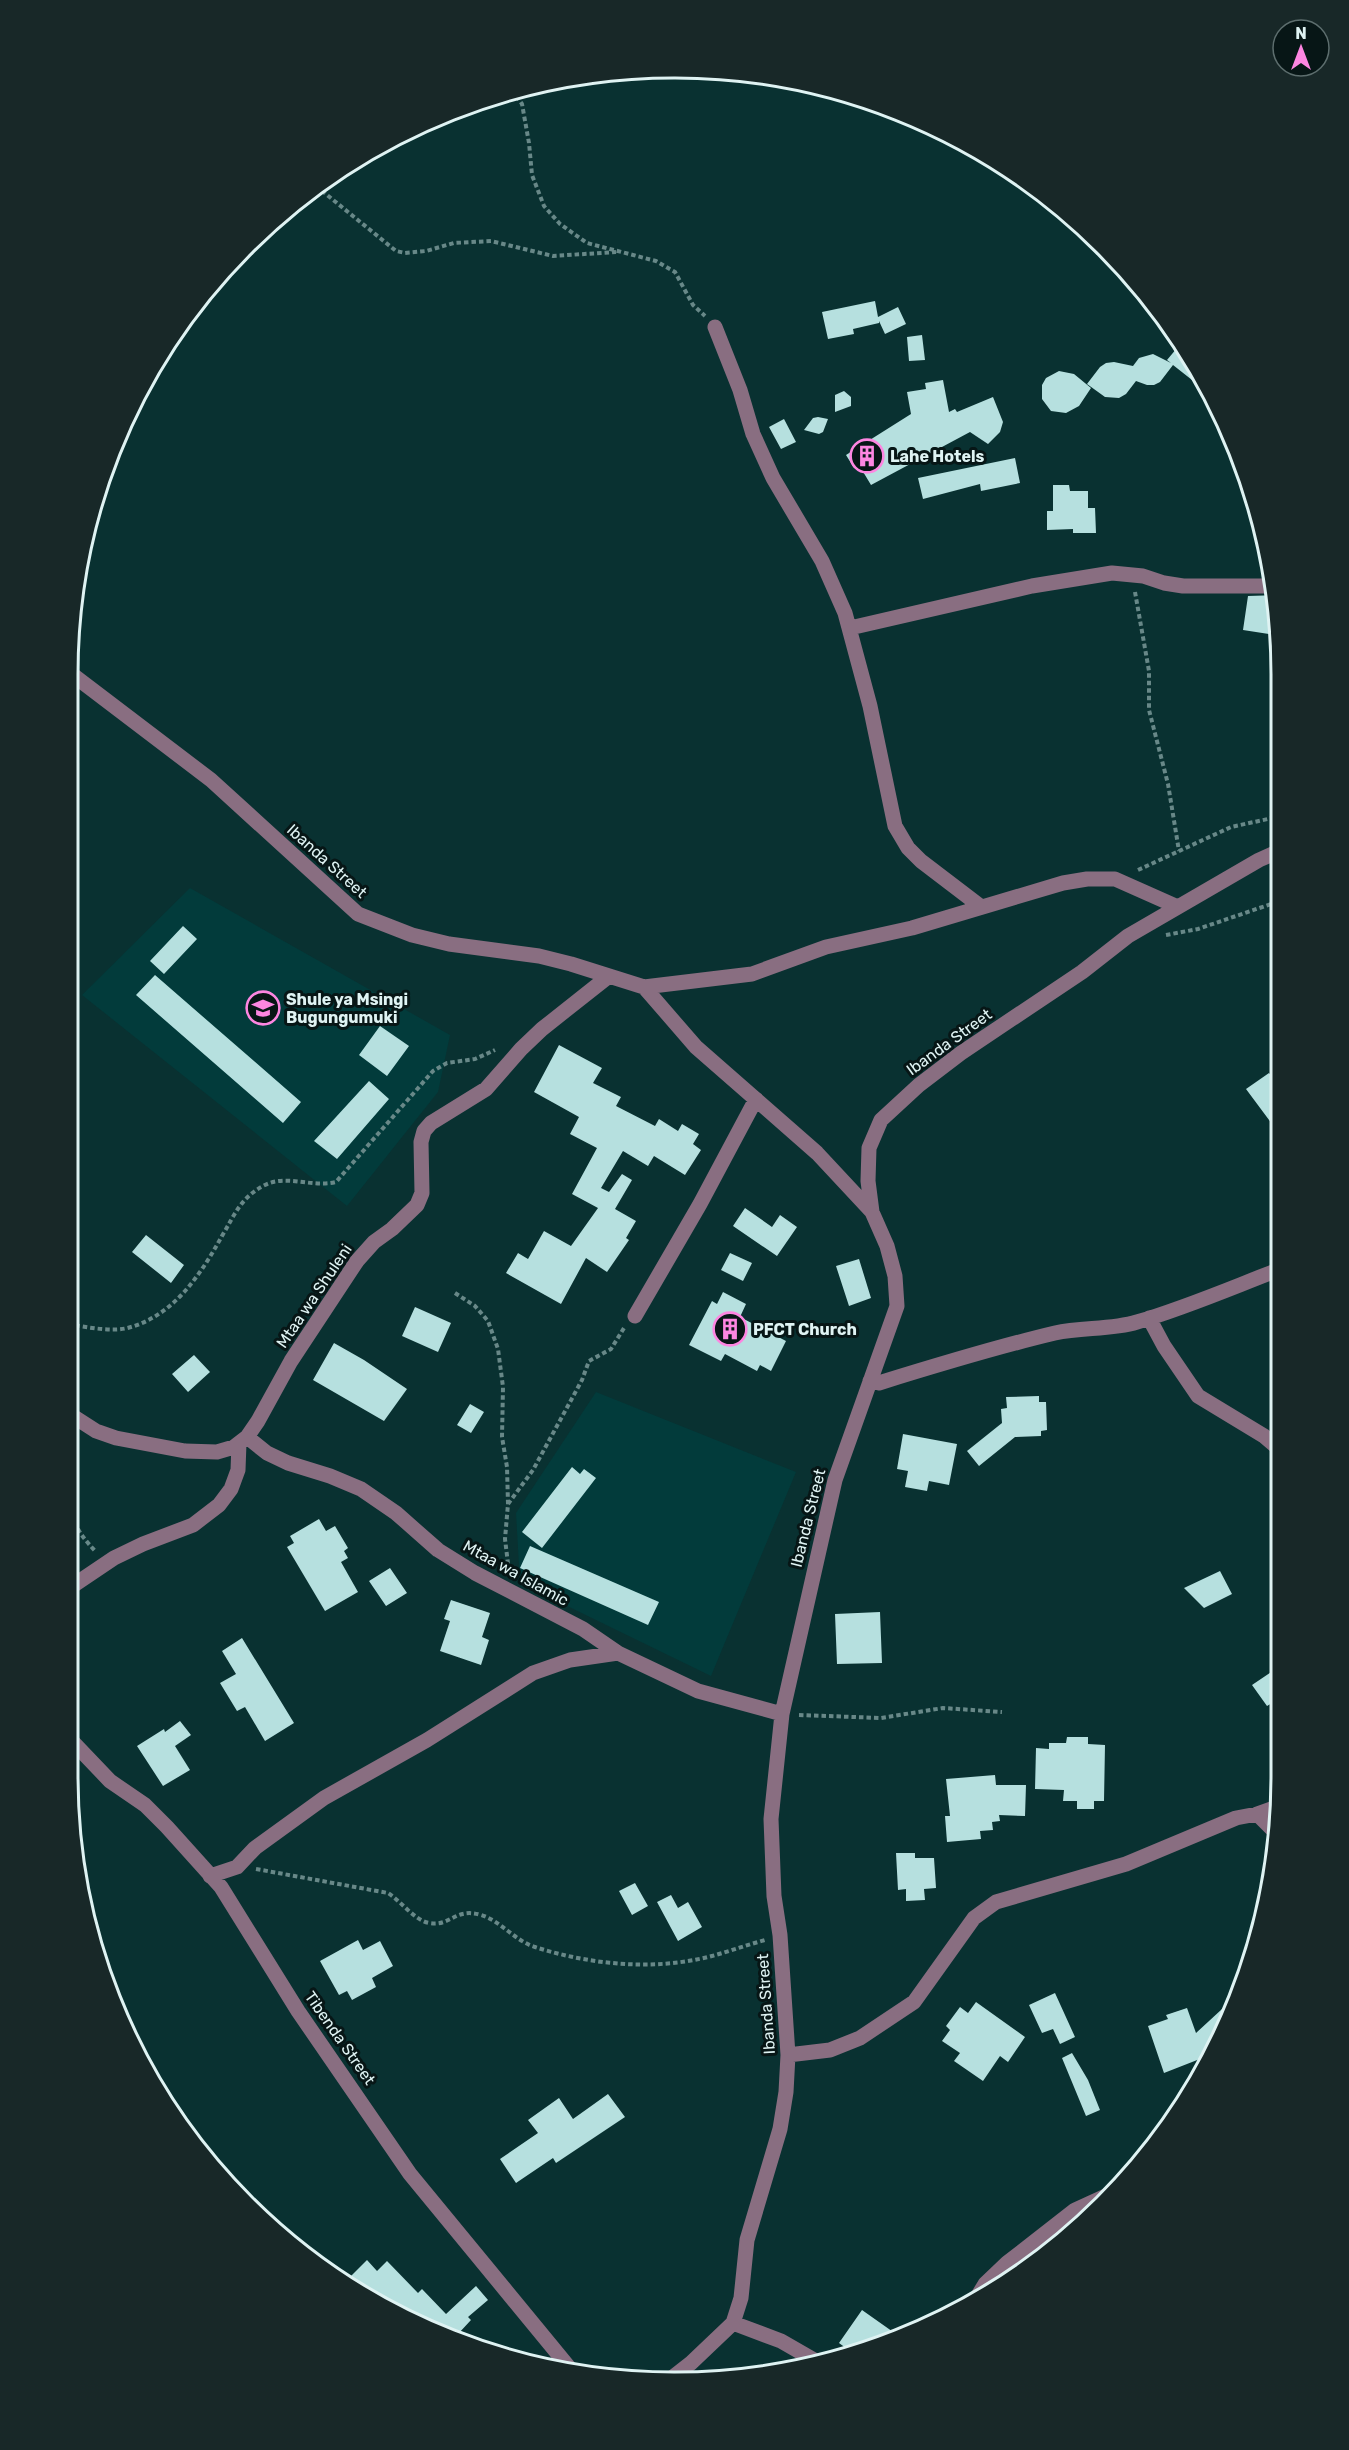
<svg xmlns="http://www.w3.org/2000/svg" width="1349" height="2450" viewBox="0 0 1349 2450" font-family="Rubik,sans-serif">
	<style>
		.built { fill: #023b3b }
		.building { fill: #b6e0df }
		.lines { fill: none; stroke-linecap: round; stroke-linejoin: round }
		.path { stroke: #688888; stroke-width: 4; stroke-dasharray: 4.5 3; stroke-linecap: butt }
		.minor { stroke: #896e81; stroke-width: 15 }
		.labels { text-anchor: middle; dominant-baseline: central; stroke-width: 6; stroke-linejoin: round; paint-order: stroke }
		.poi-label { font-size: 16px; font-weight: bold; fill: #dff3f3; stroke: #071616; text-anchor: start }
		.street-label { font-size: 16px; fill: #dff3f3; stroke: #071616 }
		.rim { fill: none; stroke: #dff3f3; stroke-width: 3 }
	</style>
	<rect width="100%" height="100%" fill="#093131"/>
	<path class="built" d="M190 888 450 1035 438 1092 347 1206 82 995Z
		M596 1392 796 1472 711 1676 520 1583 516 1513Z"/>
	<path class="building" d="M875 301 878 317 898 307 906 324 885 334 879 321V323L853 329 854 334 828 339 822 312Z
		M922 335 925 360 909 361 907 337Z
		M1182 342 1206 391 1173 365 1160 382 1154 385H1147L1136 381 1126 394 1119 398 1105 397 1087 384 1100 367 1106 363 1114 362 1133 366 1139 358 1153 354 1171 363 1167 360Z
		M1059 371 1074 374 1091 388 1079 406 1066 413 1051 411 1042 399V385L1046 378Z
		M943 380 949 412 955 409 957 412 993 397 1003 422 1000 432 988 444 970 432 871 485 859 465 854 468 846 455 911 414 907 392 926 389 925 383Z
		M844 391 851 397V406L835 412V395Z
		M818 417 828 419 823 432 819 434 804 430 813 418Z
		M784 419 796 442 781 449 769 427Z
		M1015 458 1020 483 981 491 980 484 923 499 918 478Z
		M1053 485H1069L1070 491H1088V508H1095L1096 533H1073V529L1047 530V511H1053Z
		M1276 595V635L1243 630 1248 596Z
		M183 926 197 939 164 974 150 961Z
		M155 975 301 1102 283 1123 136 995Z
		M380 1026 409 1046 387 1076 359 1055Z
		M559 1045 602 1068 593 1083 621 1097 616 1106 655 1126 659 1119 678 1131 682 1124 699 1134 693 1144 701 1150 685 1175 654 1156 648 1166 623 1151 601 1188 609 1192 622 1174 632 1180 615 1209 636 1221 626 1238 629 1240 607 1272 586 1258 561 1304 506 1273 518 1253 528 1259 544 1231 571 1246 598 1208 572 1194 597 1148 570 1134 579 1117 534 1092Z
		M1269 1073 1278 1084V1132L1246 1089Z
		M369 1081 389 1099 337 1159 314 1141Z
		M745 1208 772 1227 780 1215 797 1227 777 1256 733 1226Z
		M146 1235 184 1265 171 1283 132 1252Z
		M730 1253 752 1263 743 1281 721 1270Z
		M859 1259 871 1298 849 1306 836 1266Z
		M723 1292 746 1304 740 1317 786 1341 771 1371 760 1365 757 1371 725 1354 721 1361 689 1345 712 1301 717 1304Z
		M415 1307 451 1323 438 1352 402 1336Z
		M334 1343 364 1360 407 1389 384 1421 313 1380Z
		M194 1355 210 1372 188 1392 172 1374Z
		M1039 1396V1402H1046L1047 1430 1041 1431V1436L1015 1437 979 1466 967 1451 1002 1423 1001 1409 1007 1408 1006 1397Z
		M470 1404 484 1412 471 1433 457 1425Z
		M903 1434 957 1444 949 1485 929 1481 927 1491 905 1487 908 1471 897 1469Z
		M572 1467 580 1474 584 1469 596 1478 542 1548 522 1532Z
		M319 1519 326 1531 335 1526 348 1548 344 1551 348 1558 341 1562 358 1592 325 1611 287 1547 294 1543 290 1536Z
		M530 1546 659 1602 648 1625 520 1568Z
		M390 1568 407 1593 386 1606 369 1581Z
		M1220 1571 1232 1594 1204 1608 1184 1588Z
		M451 1600 490 1613 482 1637 489 1640 481 1665 440 1651 450 1621 444 1619Z
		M880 1612 882 1663 837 1664 835 1614Z
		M242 1638 294 1723 265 1741 245 1707 237 1711 220 1683 236 1674 222 1651Z
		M1280 1666V1698L1267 1706 1252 1685Z
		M180 1721 191 1735 175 1746 190 1770 163 1786 137 1746 164 1729 165 1732Z
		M1067 1737H1088V1744L1105 1745 1104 1801H1094V1809H1077V1801H1063L1064 1790 1035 1789 1036 1748 1049 1749V1743H1066Z
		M995 1775 996 1785H1026L1025 1816 999 1815 1000 1821 992 1822 993 1830 980 1831 981 1839 947 1842 945 1816H950L946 1779Z
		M896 1853H915V1858H934L936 1888 924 1889 925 1900 906 1901V1889L898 1890Z
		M635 1883 648 1906 632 1915 619 1891Z
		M671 1895 678 1908 688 1902 702 1927 678 1941 657 1902Z
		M358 1940 363 1950 380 1941 393 1966 372 1978 376 1987 352 2000 347 1991 339 1995 320 1961Z
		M1055 1993 1075 2037 1060 2044 1053 2029 1042 2033 1029 2005Z
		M1234 1998 1210 2055 1164 2073 1148 2026 1168 2019 1166 2015 1187 2008 1196 2033Z
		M976 2002 1025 2037 1008 2062 1000 2056 983 2081 954 2061 960 2053 942 2041 950 2030 946 2026 960 2007 968 2013Z
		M1072 2053 1088 2080 1100 2110 1086 2116 1062 2058Z
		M608 2094 625 2117 556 2163 553 2158 516 2183 500 2159 538 2133 528 2120 559 2098 573 2119Z
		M367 2260 377 2271 387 2261 418 2293 422 2289 446 2314 476 2286 488 2300 468 2317 471 2320 458 2334 452 2328 443 2337 355 2289 358 2286 349 2278Z
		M862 2310 896 2334 890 2342 854 2354 839 2343Z"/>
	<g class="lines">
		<path class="path" d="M512 90 522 104 529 143 532 175 544 206 560 224 587 243 656 261 675 272 693 305 705 316
			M316 186 396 251 405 253 426 251 454 243 491 241 553 256 616 252
			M1135 592 1149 671V710L1168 784 1179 851
			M1138 870 1231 827 1277 817
			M1166 935 1198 929 1277 902
			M455 1293 475 1306 488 1321 498 1349 503 1387 502 1437 507 1467 508 1504 505 1539 509 1572
			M68 1324C87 1327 113 1333 131 1327 175 1314 201 1274 222 1236 235 1214 241 1197 265 1185 286 1174 312 1188 336 1182L433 1071 447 1063 475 1059 495 1050
			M68 1493C74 1524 74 1528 96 1552
			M508 1504 533 1470 582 1380 589 1361 611 1349 624 1328
			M799 1715 881 1718 943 1708 1002 1712
			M256 1869 388 1893C401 1901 414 1920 429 1923 451 1927 455 1907 481 1915 501 1921 515 1941 535 1947 591 1965 655 1971 712 1956 730 1951 747 1945 765 1940"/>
		<path class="minor" d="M715 327 740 390 753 434 773 478 822 561 845 613 870 706 895 826 908 848 921 861 980 906
			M850 628 1032 586 1112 573 1143 576 1164 583 1183 586H1274
			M69 672 211 780 358 914 412 935 449 944 539 956 571 964 644 987 752 974 826 947 912 928 1063 883 1087 879H1115L1178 907
			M644 987 696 1047 817 1153 872 1212
			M635 1316 700 1204 756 1099
			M1149 1318 1164 1346 1198 1396 1264 1436 1279 1449
			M870 1381 879 1383C937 1365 996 1347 1055 1333 1082 1327 1111 1330 1137 1322 1185 1308 1231 1288 1278 1270
			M68 1413 96 1431 116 1438 185 1451 217 1452 234 1447 247 1437 258 1421 291 1361 357 1261 374 1242 392 1229 417 1205 422 1193 421 1142 424 1131 431 1123 486 1089 521 1049 542 1029 609 976
			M247 1437 267 1453 288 1463 330 1476 361 1489 396 1513 438 1550 475 1573 583 1629 618 1653 698 1691 782 1714
			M68 1589 114 1558 143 1544 193 1525 219 1505 231 1489 238 1470 239 1443
			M68 1737 110 1781 145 1805 167 1827 221 1887 298 2011 410 2174 572 2371
			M1257 1814 1277 1834
			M210 1876 237 1867 255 1848 324 1798 427 1740 533 1673 570 1660 618 1653
			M788 2055 830 2050 860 2038 914 2002 974 1918 996 1902 1126 1864 1236 1818 1257 1814 1280 1806
			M976 2299 985 2284 1007 2263 1075 2210 1110 2194
			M733 2323 781 2341 821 2364
			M668 2381 691 2363 733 2323 741 2298 747 2240 780 2129 786 2092 788 2055 780 1935 774 1896 771 1819 782 1714 835 1480 897 1306 895 1276 887 1246 872 1212 868 1181 869 1148 881 1120 919 1085 961 1053 1082 972 1128 936 1259 860 1277 852"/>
	</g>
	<defs>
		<g id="building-ring" transform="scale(1.725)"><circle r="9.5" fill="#071616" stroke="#fd86e1" stroke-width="1.5"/><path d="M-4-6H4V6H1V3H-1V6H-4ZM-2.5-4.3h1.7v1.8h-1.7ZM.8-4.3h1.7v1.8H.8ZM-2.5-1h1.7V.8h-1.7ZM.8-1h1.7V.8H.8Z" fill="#fd86e1"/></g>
		<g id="school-ring" transform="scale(1.725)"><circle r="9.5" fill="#071616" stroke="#fd86e1" stroke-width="1.5"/><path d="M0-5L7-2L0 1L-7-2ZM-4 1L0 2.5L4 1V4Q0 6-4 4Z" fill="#fd86e1"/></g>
	</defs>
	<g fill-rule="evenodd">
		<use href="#building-ring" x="867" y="456"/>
		<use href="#school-ring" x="263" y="1008"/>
		<use href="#building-ring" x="730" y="1329"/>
	</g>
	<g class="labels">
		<g class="poi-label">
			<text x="890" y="456">Lahe Hotels</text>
			<text x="286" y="999">Shule ya Msingi<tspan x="286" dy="18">Bugungumuki</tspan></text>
			<text x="753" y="1329">PFCT Church</text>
		</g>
		<g class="street-label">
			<text transform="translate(327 861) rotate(42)">Ibanda Street</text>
			<text transform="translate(949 1042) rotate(-36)">Ibanda Street</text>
			<text transform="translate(314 1296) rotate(-56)">Mtaa wa Shuleni</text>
			<text transform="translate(808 1518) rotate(-76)">Ibanda Street</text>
			<text transform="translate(516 1573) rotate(29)">Mtaa wa Islamic</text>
			<text transform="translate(766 2004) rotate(-94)">Ibanda Street</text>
			<text transform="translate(340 2038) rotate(55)">Tibenda Street</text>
		</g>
	</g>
	<path d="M0 0H1349V2450H0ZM674 78H675A596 596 0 0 1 1271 674V1776A596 596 0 0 1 675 2372H674A596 596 0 0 1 78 1776V674A596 596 0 0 1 674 78Z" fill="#182828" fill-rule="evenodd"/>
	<path class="rim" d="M674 78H675A596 596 0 0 1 1271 674V1776A596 596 0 0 1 675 2372H674A596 596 0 0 1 78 1776V674A596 596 0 0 1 674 78Z"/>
	<g transform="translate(1301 48)"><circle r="28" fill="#071616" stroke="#5d6e6e" stroke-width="1.5"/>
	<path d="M0-4.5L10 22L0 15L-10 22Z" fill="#fd86e1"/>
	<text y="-9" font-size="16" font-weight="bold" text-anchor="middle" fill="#dff3f3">N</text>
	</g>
</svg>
